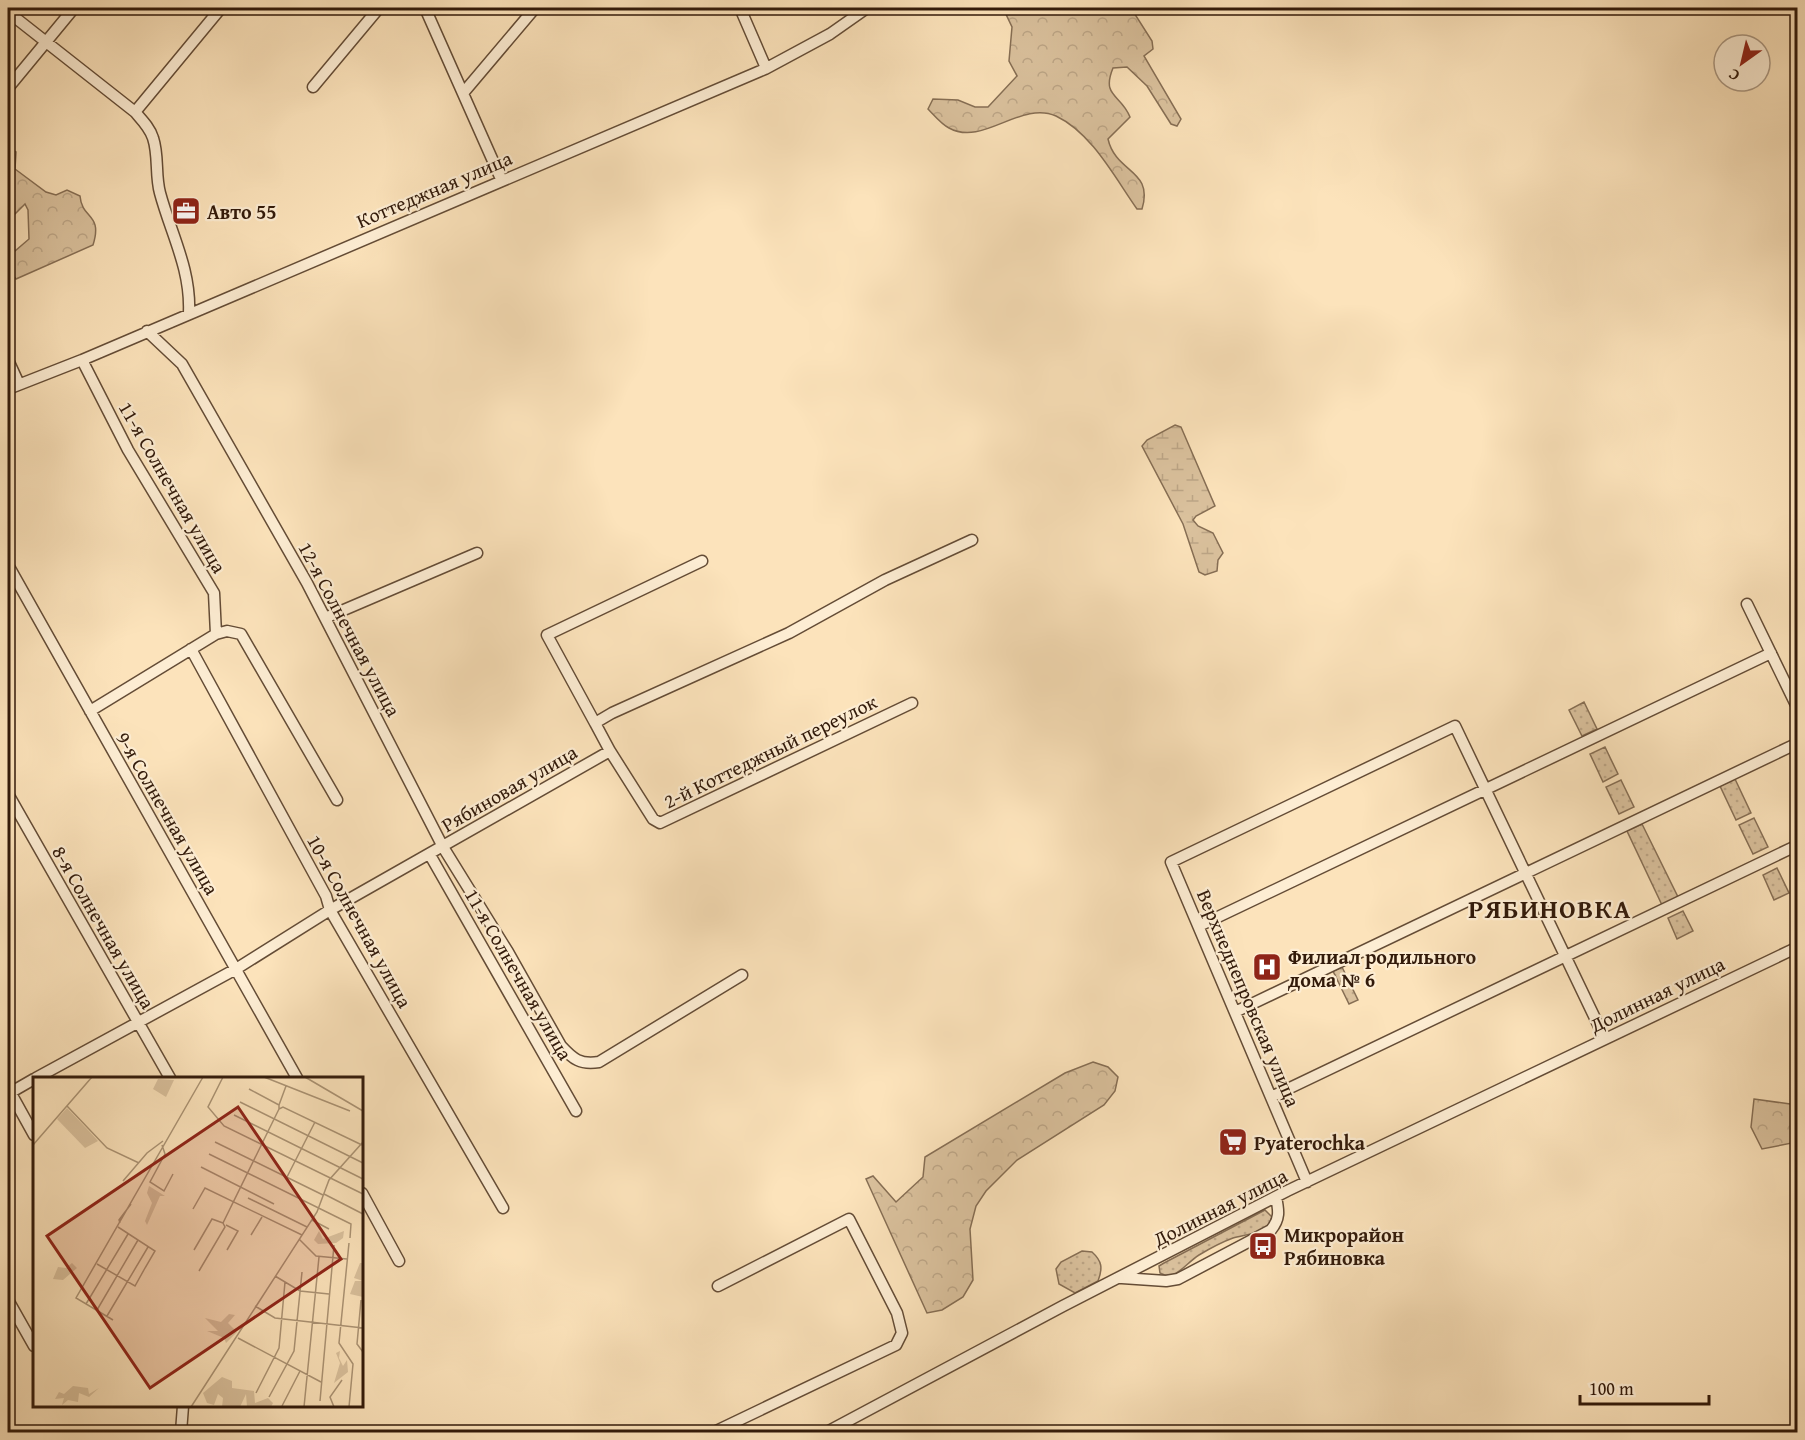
<svg xmlns="http://www.w3.org/2000/svg" width="1805" height="1440" viewBox="0 0 1805 1440" font-family="'Gentium Book Plus',serif">
	<style>
		.grass { fill: url(#grass-dots); stroke: #866e54; stroke-width: 1.5 }
		.forest { fill: url(#forest-crowns); stroke: #866e54; stroke-width: 1.5 }
		.wetland { fill: url(#wetland-marsh); stroke: #866e54; stroke-width: 1.5 }
		.lines { fill: none; stroke-linecap: round; stroke-linejoin: round }
		.minor-casing { stroke: #644c36; stroke-width: 13 }
		.minor { stroke: #fdedd3; stroke-width: 10 }
		.labels { text-anchor: middle; dominant-baseline: central; stroke-width: 4.5; stroke-linejoin: round; paint-order: stroke }
		.street-label { font-size: 20px; fill: #321a0a; stroke: #fdedd3 }
		.poi-label { font-size: 20px; font-weight: bold; fill: #321a0a; stroke: #fdedd3; text-anchor: start }
		.district-label { font-size: 26px; font-weight: bold; letter-spacing: 1.5px; fill: #321a0a; stroke: #fdedd3 }
		.inset-road { fill: none; stroke: #ab9374; stroke-width: 1.5 }
		.view { fill: #8f2418; fill-opacity: 0.15; stroke: #8f2418; stroke-width: 3 }
		.inset-edge { fill: none; stroke: #321a0a; stroke-width: 3 }
	</style>
	<defs>
		<pattern id="grass-dots" width="8" height="8" patternUnits="userSpaceOnUse" patternTransform="scale(1.5)"><rect width="8" height="8" fill="#dac19d"/><path d="M2 2h.1M6 6h.1" fill="none" stroke="#bca586" stroke-width="1.8" stroke-linecap="round"/></pattern>
		<pattern id="forest-crowns" width="20" height="18" patternUnits="userSpaceOnUse" patternTransform="scale(1.5)"><rect width="20" height="18" fill="#dac19d"/><path d="M2 6a3 3 0 1 1 6 0M12 15a3 3 0 1 1 6 0" fill="none" stroke="#bca586"/></pattern>
		<pattern id="wetland-marsh" width="20" height="14" patternUnits="userSpaceOnUse" patternTransform="scale(1.5)"><rect width="20" height="14" fill="#dac19d"/><path d="M1 5h8M5 5V1M11 12h8M15 12V8" fill="none" stroke="#bca586"/></pattern>
	</defs>
	<rect width="100%" height="100%" fill="#fce3bb"/>
	<filter id="stains"><feTurbulence type="fractalNoise" baseFrequency=".00333" numOctaves="4"/><feColorMatrix values="0 0 0 0 .2 0 0 0 0 .09 0 0 0 0 .02 0 0 0 .5 -.17"/></filter>
	<radialGradient id="worn" r=".72"><stop offset=".6" stop-color="#630" stop-opacity="0"/><stop offset="1" stop-color="#630" stop-opacity=".3"/></radialGradient>
	<path class="grass" d="M1584 702 1597 729 1582 736 1569 710Z
		M1605 747 1618 774 1603 782 1590 754Z
		M1735 779 1751 813 1736 820 1720 786Z
		M1621 780 1634 807 1619 814 1606 787Z
		M1754 818 1768 847 1753 854 1739 825Z
		M1642 824 1678 897 1662 905 1627 831Z
		M1777 868 1789 893 1774 900 1763 875Z
		M1683 911 1693 931 1677 939 1668 918Z
		M1342 967 1358 1000 1349 1004 1333 971Z
		M1265 1210 1272 1217C1268 1234 1246 1234 1233 1238 1222 1242 1209 1249 1199 1255 1188 1262 1182 1272 1169 1277L1160 1273 1159 1266 1164 1263Z
		M1082 1251 1092 1252C1102 1261 1103 1268 1098 1281L1075 1293 1059 1284 1056 1269 1061 1262Z"/>
	<path class="forest" d="M1003 8H1131L1152 41 1153 49 1144 56 1181 119 1177 126 1171 124 1147 86 1127 67 1113 68C1101 97 1121 94 1130 117L1108 139C1116 174 1154 169 1142 209H1137C1115 178 1092 133 1056 116 1021 100 983 147 949 128 941 124 934 115 928 109L933 99 958 100 975 107H988L1017 76 1009 61 1012 27Z
		M8 147 16 152 15 169 46 192 56 195 67 190 80 196C82 220 103 213 93 245L16 279 9 270 8 257 29 239 28 210 25 204 8 221Z
		M1093 1062 1108 1067 1118 1077 1115 1091 1104 1105 1017 1160 986 1191 976 1206 970 1229 973 1280 963 1297 942 1310 927 1313 866 1179 873 1176 896 1202 923 1177 925 1157 1065 1073Z
		M1754 1099 1797 1105V1142L1762 1149 1751 1127Z"/>
	<path class="wetland" d="M1175 425 1181 427 1215 506 1196 516 1193 520 1198 526 1213 533 1223 553 1218 560 1217 571 1205 575 1199 572 1183 524 1142 446 1147 440Z"/>
	<g class="lines">
		<g class="minor-casing">
			<path id="minor" d="M425 8 501 179
				M740 8 766 68
				M8 12 135 112C142 120 150 128 153 138 159 156 155 175 160 193 171 234 191 269 189 313
				M313 87 379 8
				M8 88 74 8
				M464 92 535 8
				M135 112 221 8
				M147 331 182 364 307 583 443 847 508 952 561 1046C573 1059 580 1065 599 1062L742 975
				M8 360 19 384
				M82 360 128 450 214 593 216 634 227 631 241 634 337 800
				M8 389 82 360 765 69 830 34 867 8
				M8 565 297 1078
				M1747 604 1798 709
				M325 618 477 553
				M191 649 326 896 330 910 503 1208
				M90 711 216 634
				M595 723 547 635 702 561
				M610 751 653 819 660 823 912 703
				M8 794 170 1078
				M430 855 576 1111
				M1199 926 1771 653
				M1235 1012 1798 743
				M36 1078 236 969 330 910 610 751 595 723 612 713 789 633 885 580 972 540
				M8 1088 34 1135
				M8 1094 34 1079
				M1271 1097 1798 845
				M1307 1182 1171 862 1455 726 1605 1039
				M362 1193 399 1261
				M1122 1278 1166 1281 1178 1279 1271 1230C1280 1219 1279 1211 1276 1197
				M8 1300 34 1346
				M181 1432 183 1406
				M714 1432 896 1345 902 1333 897 1313 849 1219 718 1286
				M827 1432 1063 1306 1287 1191 1798 947"/>
		</g>
		<use href="#minor" class="minor"/>
	</g>
	<defs>
		<g id="office-square" transform="scale(1.5)"><rect x="-9" y="-9" width="18" height="18" rx="4" fill="#8f2418" stroke="#fdedd3"/><path d="M-6-3h4V-5.5h4V-3h4V5H-6ZM-1-4.5V-3h2v-1.5ZM-6 0V1H6V0Z" fill="#fff"/></g>
		<g id="hospital-square" transform="scale(1.5)"><rect x="-9" y="-9" width="18" height="18" rx="4" fill="#8f2418" stroke="#fdedd3"/><path d="M-5-5h3v3.5h4V-5h3V5h-3V1.5h-4V5h-3Z" fill="#fff"/></g>
		<g id="supermarket-square" transform="scale(1.5)"><rect x="-9" y="-9" width="18" height="18" rx="4" fill="#8f2418" stroke="#fdedd3"/><path d="M-6-5.5h2.5l.6 2H6L4.5 2H-2.5L-4.4-4H-6ZM-1.5 3.2a1.3 1.3 0 1 0 .1 0ZM3 3.2a1.3 1.3 0 1 0 .1 0Z" fill="#fff"/></g>
		<g id="bus-square" transform="scale(1.5)"><rect x="-9" y="-9" width="18" height="18" rx="4" fill="#8f2418" stroke="#fdedd3"/><path d="M-5-6H5V4H4V6H2V4H-2V6H-4V4H-5ZM-3.5-4V0h7V-4ZM-3.5 1.2v1.5H-2V1.2ZM2 1.2v1.5H3.5V1.2Z" fill="#fff"/></g>
	</defs>
	<g fill-rule="evenodd">
		<use href="#office-square" x="186" y="211"/>
		<use href="#hospital-square" x="1267" y="967"/>
		<use href="#supermarket-square" x="1233" y="1142"/>
		<use href="#bus-square" x="1263" y="1246"/>
	</g>
	<g class="labels">
		<g class="street-label">
			<text transform="translate(434 189) rotate(-23)">Коттеджная улица</text>
			<text transform="translate(173 487) rotate(60)">11-я Солнечная улица</text>
			<text transform="translate(350 629) rotate(62)">12-я Солнечная улица</text>
			<text transform="translate(770 751) rotate(-26)">2-й Коттеджный переулок</text>
			<text transform="translate(509 788) rotate(-30)">Рябиновая улица</text>
			<text transform="translate(168 813) rotate(60)">9-я Солнечная улица</text>
			<text transform="translate(360 921) rotate(61)">10-я Солнечная улица</text>
			<text transform="translate(104 927) rotate(60)">8-я Солнечная улица</text>
			<text transform="translate(519 974) rotate(60)">11-я Солнечная улица</text>
			<text transform="translate(1657 994) rotate(-26)">Долинная улица</text>
			<text transform="translate(1249 998) rotate(67)">Верхнеднепровская улица</text>
			<text transform="translate(1220 1207) rotate(-27)">Долинная улица</text>
		</g>
		<g class="poi-label">
			<text x="207" y="211">Авто 55</text>
			<text x="1288" y="956">Филиал родильного<tspan x="1288" dy="23">дома № 6</tspan></text>
			<text x="1254" y="1142">Pyaterochka</text>
			<text x="1284" y="1234">Микрорайон<tspan x="1284" dy="23">Рябиновка</tspan></text>
		</g>
		<g class="district-label">
			<text x="1550" y="908">РЯБИНОВКА</text>
		</g>
	</g>
	<g transform="translate(33 1077)">
		<rect width="330" height="330" fill="#fce3bb"/>
		<path d="M34 31 56 54 65 64 52 71 24 42Z" fill="#dac19d"/>
		<path d="M125 2 141 3 133 20 120 12ZM116 109 132 119H127L114 148 112 144 119 126 114 116ZM286 154 290 162 311 154 310 161 303 166 285 167 281 163ZM39 186 44 191 30 203 20 202 25 190 33 191ZM327 186H330V220L317 217 322 204H330L321 201ZM196 237 202 238 195 246 204 255 193 266 191 261 174 254H185L172 241 188 245ZM307 274 306 281 310 289 314 283 315 295 301 306 307 286 303 276ZM189 300 199 304V311L221 314 222 326 235 321 240 326 238 330H214L213 317 207 330H189L190 321 185 317 181 328 174 326 170 316Z" fill="#dac19d"/>
		<path d="M40 309 55 311 56 317 66 311 56 320 46 316 45 325 35 323 29 328 31 321 22 322 26 315 31 317Z" fill="#dac19d"/>
		<path class="inset-road" d="M190 0 175 30 191 49 330 117M231 0 317 34M272 0 330 34M216 12 246 28V32L250 30 329 68M207 25 330 86M246 28 253 9M34 29 74 71 106 86M201 38 330 102M182 65 290 118M0 68 59 0M129 68 132 77 117 105 131 114 140 97M176 77 318 147 317 161M168 90 241 127M254 100 282 45M90 104 114 76 130 64M291 117 330 137M215 121 274 150M160 132 172 111 269 158M279 143 296 152M87 146 86 143 98 127M193 148 205 154 194 173M218 158 229 140M266 162 283 179 314 182M161 173 179 142 190 146M64 187 102 209 112 191 122 174 85 150M166 194 192 150 190 146 246 32M242 199 267 214 296 217M328 223 324 267 330 275M53 227 95 157M222 229 242 241 330 251M64 233 105 163M74 239 115 170M80 243 43 221 170 0M205 261 288 305M223 316 246 271 252 205M236 320 261 274 269 195M287 324 301 168M249 329 267 294M158 330 284 135 296 103 330 65M271 330 286 180M301 330 297 320 309 303M316 330 320 287 306 266 316 166"/>
		<path class="view" d="M205 30 308 182 117 311 14 159Z"/>
		<rect width="330" height="330" class="inset-edge"/>
	</g>
	<rect width="1805" height="1440" fill="none" stroke="#fce3bb" stroke-width="30"/>
	<rect x="9" y="9" width="1787" height="1422" fill="none" stroke="#321a0a" stroke-width="3"/>
	<rect x="15" y="15" width="1775" height="1410" fill="none" stroke="#321a0a" stroke-width="1.5"/>
	<g transform="translate(1742 63) rotate(214)"><circle r="28" fill="#fdedd3" stroke="#ac9983" stroke-width="1.5"/>
	<path d="M0-4.5L10 22L0 15L-10 22Z" fill="#8f2418"/>
	<text y="-9" font-size="16" font-weight="bold" text-anchor="middle" fill="#321a0a">С</text>
	</g>
	<path d="M1580 1395v9h129v-9" fill="none" stroke="#321a0a" stroke-width="3"/>
	<text x="1589" y="1395" font-size="18" fill="#321a0a" stroke="#fdedd3" stroke-width="4.5" paint-order="stroke">100 m</text>
	<rect width="100%" height="100%" filter="url(#stains)"/>
	<rect width="100%" height="100%" fill="url(#worn)"/>
</svg>
